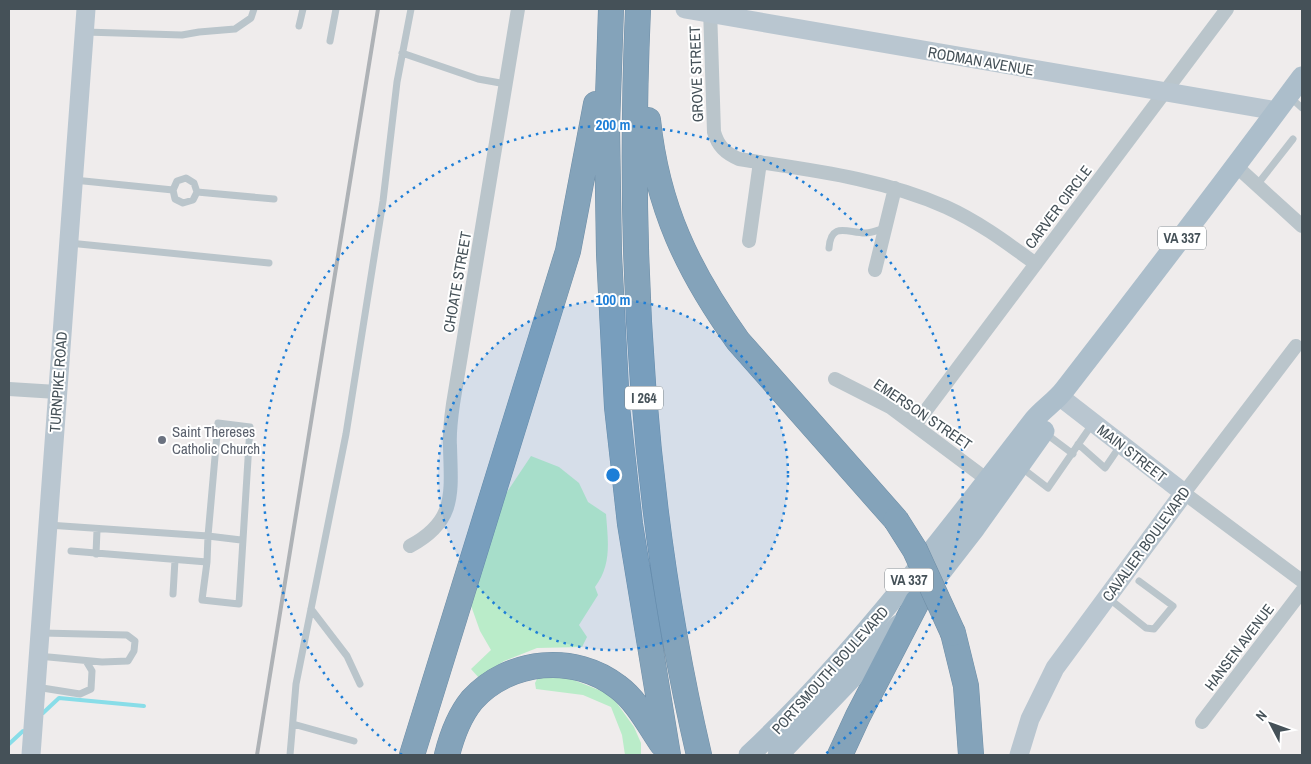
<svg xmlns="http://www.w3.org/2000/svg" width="1311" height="764" viewBox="0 0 1311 764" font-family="'Archivo Narrow',sans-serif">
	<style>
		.green { fill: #baecc9 }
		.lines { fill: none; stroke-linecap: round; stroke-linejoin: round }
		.stream { stroke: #88dde8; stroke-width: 4 }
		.highway-casing { stroke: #6f8ea6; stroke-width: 26 }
		.lane { stroke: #bac5cb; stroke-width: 7 }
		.street { stroke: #bac5cb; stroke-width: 14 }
		.secondary { stroke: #b9c6d0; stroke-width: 19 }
		.primary { stroke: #acbecb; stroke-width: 21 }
		.highway { stroke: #84a3ba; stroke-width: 25 }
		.rail { stroke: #aeb2b6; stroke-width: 4 }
		.highway-bridge-casing { stroke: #6f8ea6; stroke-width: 26; stroke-linecap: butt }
		.highway-bridge { stroke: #84a3ba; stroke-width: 25 }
		.ring { fill: none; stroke: #1d7ed7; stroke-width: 2.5; stroke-dasharray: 2.5 5 }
		.worship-dot { fill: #6b7280; stroke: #fff; stroke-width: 2 }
		.labels { text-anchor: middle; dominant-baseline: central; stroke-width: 4; stroke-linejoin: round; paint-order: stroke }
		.shield { fill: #fff; stroke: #7d858a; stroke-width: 1 }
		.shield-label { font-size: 14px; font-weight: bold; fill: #455158 }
		.street-label { font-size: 15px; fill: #455158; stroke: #fff }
		.worship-label { font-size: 15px; fill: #5b616d; stroke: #fff; text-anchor: start }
		.centre { fill: #1d7ed7; stroke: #fff; stroke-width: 2.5 }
		.ring-label { font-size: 15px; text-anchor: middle; font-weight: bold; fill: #1d7ed7; stroke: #fff; stroke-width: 4; stroke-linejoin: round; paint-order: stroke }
	</style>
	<rect width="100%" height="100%" fill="#efecec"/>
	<path class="green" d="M531 456 559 467 579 483 588 502 606 514C608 541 612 565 595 587L598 595 579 625 587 637 582 647 537 648 504 661 479 678 471 669 491 650 480 631 469 600 501 501Z
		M539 675H561L604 692 616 702 634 727 641 743V755H625L622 735 611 707 583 695 536 689 535 683Z"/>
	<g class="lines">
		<path class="stream" d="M43 713 59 698 144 706
			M9 744 23 731"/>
		<g class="highway-casing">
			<path id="highway" d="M611 9 607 127 609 254 617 407 630 524 668 755
				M638 9C627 259 642 511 699 755
				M648 120C657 207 688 271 738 341L896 520
				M953 633 966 686 971 755
				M412 755 568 251 596 104
				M447 755C452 735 459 716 472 700 509 659 575 653 618 687 637 701 649 725 662 744
				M840 755 858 716 917 602"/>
		</g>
		<path class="lane" d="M299 26 303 9
			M85 32 182 35 199 32 235 29 251 18 254 9
			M330 41 336 9
			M402 53 478 79 506 84
			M1291 98 1302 108
			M74 180 173 190 175 199 183 203 193 200 197 192 194 183 186 178 177 181 173 190
			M1257 185 1293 139
			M197 192 274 199
			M69 243 269 263
			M829 248C831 221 848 233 865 233 872 233 879 230 885 228
			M1045 433 1073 454
			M1078 444 1105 468 1120 446
			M1022 468 1048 488 1093 423
			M48 525 208 536 218 423 250 427 239 604 202 600 207 562
			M71 551 207 562 208 536 241 540
			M96 554 97 530
			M173 594 175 560
			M1107 597 1146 628 1154 629 1173 606 1139 581
			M311 609 347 656 360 684
			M38 656 102 662 128 661 134 651 135 641 127 635 42 633
			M36 687 80 694 91 689 92 671 86 661
			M293 724 354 741
			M290 755 296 684 346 434 383 201 397 82 411 9"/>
		<path class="street" d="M710 9 714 132C718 146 725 153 739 159 809 170 881 178 946 207 979 222 1007 243 1036 264
			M1236 166 1302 226
			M749 241 760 162
			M875 270 895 188
			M1296 346 1184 493 1302 581
			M835 379 890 407 989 481
			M9 389 57 392
			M915 425 1227 9
			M410 546C457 521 451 492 450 446 449 432 451 418 453 404L518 9
			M1202 722 1302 591"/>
		<path class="secondary" d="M685 9 1277 111
			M31 755 86 9
			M1019 755 1030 719 1055 668 1184 493 1059 396"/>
		<path class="primary" d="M923 595 975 528 1044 431
			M749 755C856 654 944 536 1034 420 1043 409 1056 401 1065 389 1145 286 1224 182 1302 77
			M778 755 864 665 899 625"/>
		<use href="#highway" class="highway"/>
		<path class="rail" d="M257 755 378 9"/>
		<g class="highway-bridge-casing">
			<path id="highway-bridge" d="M896 520 915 550 953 633"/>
		</g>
		<use href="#highway-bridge" class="highway-bridge"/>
	</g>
	<circle cx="613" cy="475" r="175" fill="#1d7ed7" fill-opacity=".12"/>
	<g class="ring">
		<circle cx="613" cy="475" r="175"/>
		<path d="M402 755A350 350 0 1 1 824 755"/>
	</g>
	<circle class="worship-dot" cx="162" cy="440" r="5"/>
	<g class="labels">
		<g class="shield">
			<rect x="1158" y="226.5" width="48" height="23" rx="4"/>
			<rect x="625" y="386.5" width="38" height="23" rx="4"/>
			<rect x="885" y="568.5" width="48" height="23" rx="4"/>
		</g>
		<g class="shield-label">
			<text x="1182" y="238">VA 337</text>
			<text x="644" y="398">I 264</text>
			<text x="909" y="580">VA 337</text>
		</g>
		<g class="street-label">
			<text transform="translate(981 61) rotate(10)">RODMAN AVENUE</text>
			<text transform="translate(696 74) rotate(-92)">GROVE STREET</text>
			<text transform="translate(1058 207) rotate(-53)">CARVER CIRCLE</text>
			<text transform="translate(457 282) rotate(-80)">CHOATE STREET</text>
			<text transform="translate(58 382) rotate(-86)">TURNPIKE ROAD</text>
			<text transform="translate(923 414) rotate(34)">EMERSON STREET</text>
			<text transform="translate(1132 453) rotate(38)">MAIN STREET</text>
			<text transform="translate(1146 544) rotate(-54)">CAVALIER BOULEVARD</text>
			<text transform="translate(1239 647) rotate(-53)">HANSEN AVENUE</text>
			<text transform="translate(830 670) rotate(-48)">PORTSMOUTH BOULEVARD</text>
		</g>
		<g class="worship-label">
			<text x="172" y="431">Saint Thereses<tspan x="172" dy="17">Catholic Church</tspan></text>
		</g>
	</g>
	<circle cx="613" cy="475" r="8" class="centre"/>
	<g class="ring-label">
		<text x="613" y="130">200 m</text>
		<text x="613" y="305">100 m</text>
	</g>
	<rect width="1311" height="764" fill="none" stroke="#455158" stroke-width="20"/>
	<g transform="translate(1271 724) rotate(311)" stroke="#ffffff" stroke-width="4" paint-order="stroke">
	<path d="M0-4L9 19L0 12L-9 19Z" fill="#455158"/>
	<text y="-8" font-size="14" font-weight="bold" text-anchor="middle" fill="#455158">N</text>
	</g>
</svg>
